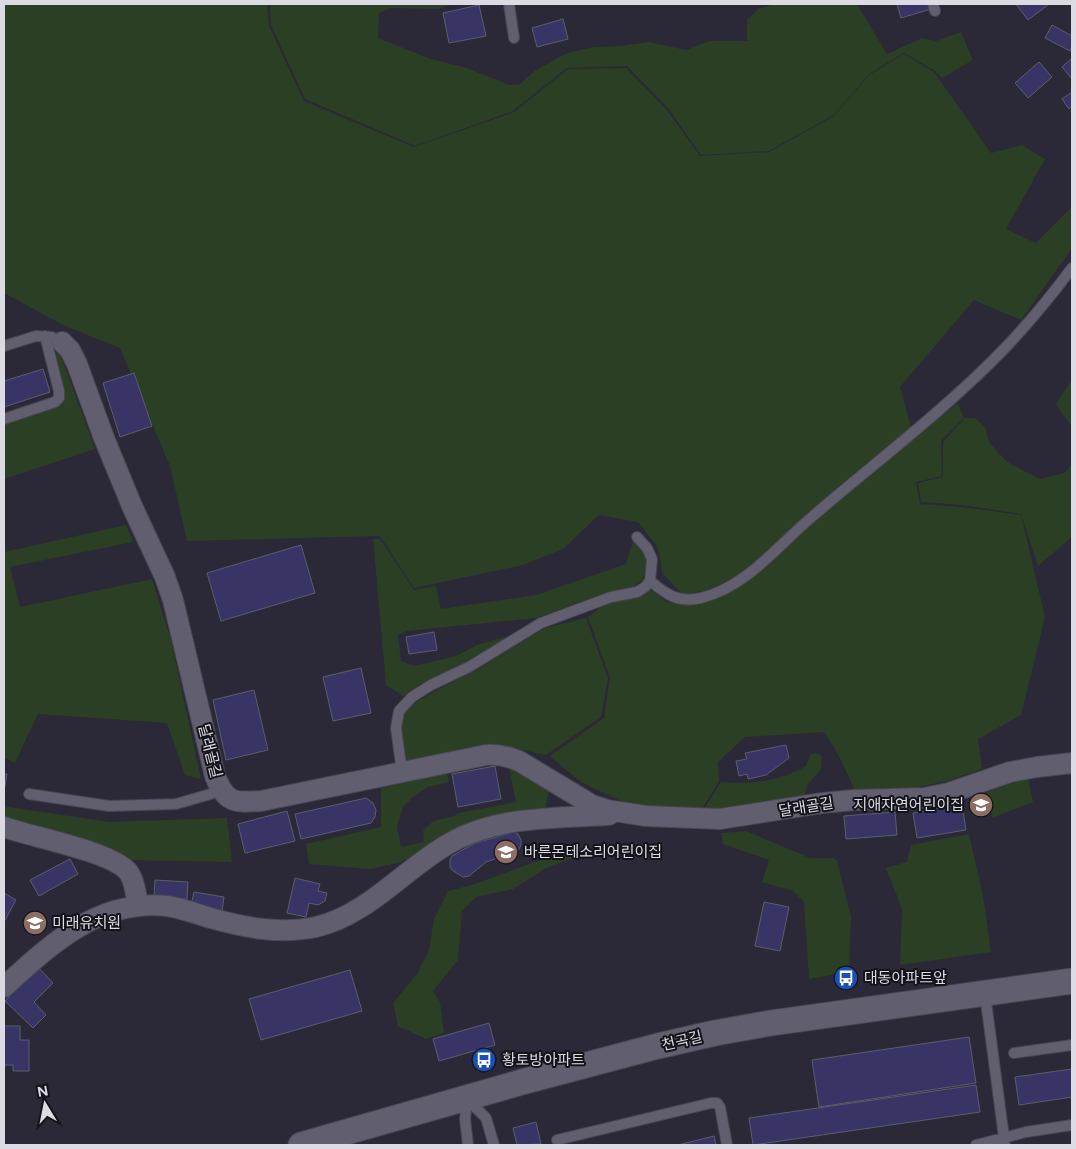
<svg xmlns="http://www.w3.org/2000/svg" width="1076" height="1149" viewBox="0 0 1076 1149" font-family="Figtree,'Noto Sans KR',sans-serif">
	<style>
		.green { fill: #2a3f24 }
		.building { fill: #383466; stroke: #5c5d6c }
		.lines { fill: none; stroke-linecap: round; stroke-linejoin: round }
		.service-casing { stroke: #474651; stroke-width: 12 }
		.minor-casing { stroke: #474651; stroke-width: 22 }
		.tertiary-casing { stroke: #474651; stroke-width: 27 }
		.service { stroke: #615f6f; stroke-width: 10 }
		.minor { stroke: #615f6f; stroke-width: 20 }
		.tertiary { stroke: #615f6f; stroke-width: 25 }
		.labels { text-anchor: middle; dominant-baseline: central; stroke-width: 4; stroke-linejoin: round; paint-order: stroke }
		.street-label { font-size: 15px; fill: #dcdbe4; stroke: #131319 }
		.poi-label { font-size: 15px; fill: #dcdbe4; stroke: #131319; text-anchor: start }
	</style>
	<rect width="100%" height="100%" fill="#2b2937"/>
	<path class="green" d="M4 4H267L269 26 304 101 414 147 514 112 568 69 626 68 667 110 700 156 769 152 834 116 869 75 904 54 934 72 991 153 1022 145 1045 159 1006 229 1036 243 1072 207V248L1021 320 974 300 900 387 911 427C877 455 841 483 808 513 767 549 741 587 683 595L663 574 657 546 638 522 599 515 563 549 523 565 414 588 380 536 187 541 170 466 120 348 63 325 4 293Z
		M270 4H453L437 9 392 8 379 13 378 38 431 59 467 68 509 85H519L536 70 567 53 593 47 621 46 649 42 686 50 709 41H747V20L758 9 775 4H857L887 54 922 38 936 41 961 32 973 60 942 78 935 71 904 53 869 74 834 115 769 151 701 155 668 108 627 66 567 68 513 111 415 146 305 99 271 25Z
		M54 352 59 353 61 356 95 449 4 479V424L57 407 62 404 64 399Z
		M1072 380V427L1056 404Z
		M958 403 964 418 941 441 942 476 916 482 920 504 962 507 1021 515 1045 617 1021 715 978 739 982 769 947 781 899 791 854 789 841 760 825 732 745 737 718 762 719 781 702 809 627 804 581 782 550 756 604 718 610 678 588 617C595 612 603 604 611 601 624 596 639 599 650 590L667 602 683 604 729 591 872 470Z
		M965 418H975L985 427 989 442 1007 462 1040 479 1064 473 1072 464V537L1038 566 1021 514 962 505 921 502 918 483 943 477V442Z
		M126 525 133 542 10 567 20 607 152 579 171 640 201 779 185 775 167 723 38 714 15 763 4 758V552Z
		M373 539H380L414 590 436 586 441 609 536 595 626 564 633 541 643 552 647 560 643 579 634 586 611 591 536 618 407 631 398 635 401 661 414 666 456 656 477 645 504 637 505 639 455 669 420 684 403 696 386 685Z
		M586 618 608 678 601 717 546 755 493 744 407 761 401 727 404 713 416 702 435 691 473 672 545 628Z
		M816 753 822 756 821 769 807 785 805 796 724 809H704L721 782C753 784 778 782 806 766L810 755Z
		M509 768 549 791 545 810 428 847 401 862 370 869 309 864 306 844 381 827V788L447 773 449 782 428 787 413 797 403 807 397 826 401 847 424 842 423 831C437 814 445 822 459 813L516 802Z
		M1028 778 1033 802 992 818 987 792Z
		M8 807 110 822 227 818 232 862 129 860 4 818V808Z
		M746 831 810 858H834L837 861 851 917 849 972 809 979 804 902 793 891 762 882 769 860 723 844 721 833Z
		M969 834 983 896 991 952 900 965 902 909 886 868 907 862 911 845Z
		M575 847 587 853 546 868 513 889 476 897 462 911 458 960 433 991 440 1002 444 1033 426 1039 398 1026 393 1003 417 974 429 950 434 919 448 891 472 885Z"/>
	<path class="building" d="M897 4H929L931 9 901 18Z
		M1016 4H1049L1028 20Z
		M479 5 486 36 449 43 443 13Z
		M563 19 568 39 537 47 532 28Z
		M1052 25 1072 36V46L1070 51 1045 38Z
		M1072 58V79L1062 67Z
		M1039 62 1052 77 1028 98 1015 83Z
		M1072 92V106L1069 109 1062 99Z
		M43 369 50 392 4 407V381Z
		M134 373 152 426 120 437 103 383Z
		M301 545 315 593 221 621 207 573Z
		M434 632 437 650 409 654 406 637Z
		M361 668 371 713 333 721 323 677Z
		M254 690 268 750 226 760 213 700Z
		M786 745 789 758 766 775 748 779 747 774 739 776 736 761 747 759 745 753Z
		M495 766 501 799 458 807 452 774Z
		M4 774H7L4 791Z
		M366 798 373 803 376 810 375 817 371 823 301 839 295 814Z
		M962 804 966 830 917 838 913 813Z
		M287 811 295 841 245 853 238 824Z
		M895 812 897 835 846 839 844 816Z
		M514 832 518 834 521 840V845L518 851 486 862 469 876 463 877 452 870 450 867V860L452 856 475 843Z
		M70 859 78 874 39 896 30 880Z
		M295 878 320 884 318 891 327 893 325 901 318 905 309 903 306 917 287 913Z
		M155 880 188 882 187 899 154 897Z
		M194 892 224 897 222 911 191 905Z
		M4 893 16 900 4 922Z
		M764 902 789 907 780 951 755 946Z
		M38 967 53 983 34 1002 46 1015 33 1028 5 1001Z
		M350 970 362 1011 261 1040 249 999Z
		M489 1023 495 1045 439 1061 433 1039Z
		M4 1026H20V1040H29V1071H13V1065H4Z
		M969 1037 976 1083 819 1107 812 1060Z
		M1072 1069V1097L1019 1105 1015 1077Z
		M976 1085 980 1112 753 1145 749 1118Z
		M536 1122 541 1144 517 1145 513 1128Z
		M714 1136 716 1145H678Z"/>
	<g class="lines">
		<g class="service-casing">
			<path id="service" d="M509 4 514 38
				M933 4 935 11
				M4 346 36 336 52 337
				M4 419 55 402 59 398V391L45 336
				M650 581C667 595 678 603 701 598 748 586 777 546 813 516 877 461 945 410 1004 349 1029 323 1051 296 1072 268
				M402 772 396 728 399 711 412 697 431 685 469 667 541 623 611 597 637 592 645 587 650 581 652 559 647 548 637 537
				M29 794 109 806 176 804 221 791
				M985 994 1005 1145
				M1014 1053 1072 1045
				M467 1099 486 1118 494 1145
				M467 1099 465 1119 468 1145
				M557 1140 711 1103H717L720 1107 727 1145
				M976 1145 1026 1132 1072 1125"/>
		</g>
		<g class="minor-casing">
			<path id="minor" d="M62 342 70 350 77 364 104 438 132 506 165 577 173 600 215 776C226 803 234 803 261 801L486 755C498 754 507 756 519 761L592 805 607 810 646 816 720 819 822 803 854 800 924 798 949 793 1010 772 1037 767 1072 763
				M4 827C31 837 115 852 129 873 135 882 136 895 138 906
				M4 987C51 944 98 899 167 906 181 908 194 913 207 917 242 927 279 935 316 927 368 915 405 868 450 843 497 816 556 818 609 815"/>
		</g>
		<g class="tertiary-casing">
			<path id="tertiary" d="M301 1145 522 1082 658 1046 715 1033 771 1023 1072 981"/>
		</g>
		<use href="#service" class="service"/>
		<use href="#minor" class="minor"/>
		<use href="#tertiary" class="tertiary"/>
	</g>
	<defs>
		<g id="school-disc" transform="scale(1.25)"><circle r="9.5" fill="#8d6e63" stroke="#131319"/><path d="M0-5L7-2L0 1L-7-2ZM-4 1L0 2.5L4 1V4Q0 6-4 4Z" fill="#fff"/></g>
		<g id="bus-disc" transform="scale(1.25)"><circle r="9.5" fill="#1a4fb4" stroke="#131319"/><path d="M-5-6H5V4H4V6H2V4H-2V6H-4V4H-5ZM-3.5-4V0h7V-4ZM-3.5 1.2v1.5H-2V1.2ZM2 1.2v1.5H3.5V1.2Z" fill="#fff"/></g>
	</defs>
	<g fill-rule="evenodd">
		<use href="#school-disc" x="981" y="805"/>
		<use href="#school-disc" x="506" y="852"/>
		<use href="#school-disc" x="35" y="923"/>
		<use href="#bus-disc" x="846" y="978"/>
		<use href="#bus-disc" x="484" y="1060"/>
	</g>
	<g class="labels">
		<g class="street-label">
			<text transform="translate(210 751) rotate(76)">달래골길</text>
			<text transform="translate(806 807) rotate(-9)">달래골길</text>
			<text transform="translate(682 1041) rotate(-13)">천곡길</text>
		</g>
		<g class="poi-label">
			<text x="964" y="805" text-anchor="end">지애자연어린이집</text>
			<text x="524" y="852">바른몬테소리어린이집</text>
			<text x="52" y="923">미래유치원</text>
			<text x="864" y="978">대동아파트앞</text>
			<text x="502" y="1060">황토방아파트</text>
		</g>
	</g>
	<rect width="1076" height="1149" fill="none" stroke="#dcdbe4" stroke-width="10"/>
	<g transform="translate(45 1104) rotate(350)" stroke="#131319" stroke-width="4" paint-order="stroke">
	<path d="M0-4L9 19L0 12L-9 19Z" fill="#dcdbe4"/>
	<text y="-8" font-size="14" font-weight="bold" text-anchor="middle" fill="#dcdbe4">N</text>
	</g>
</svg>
